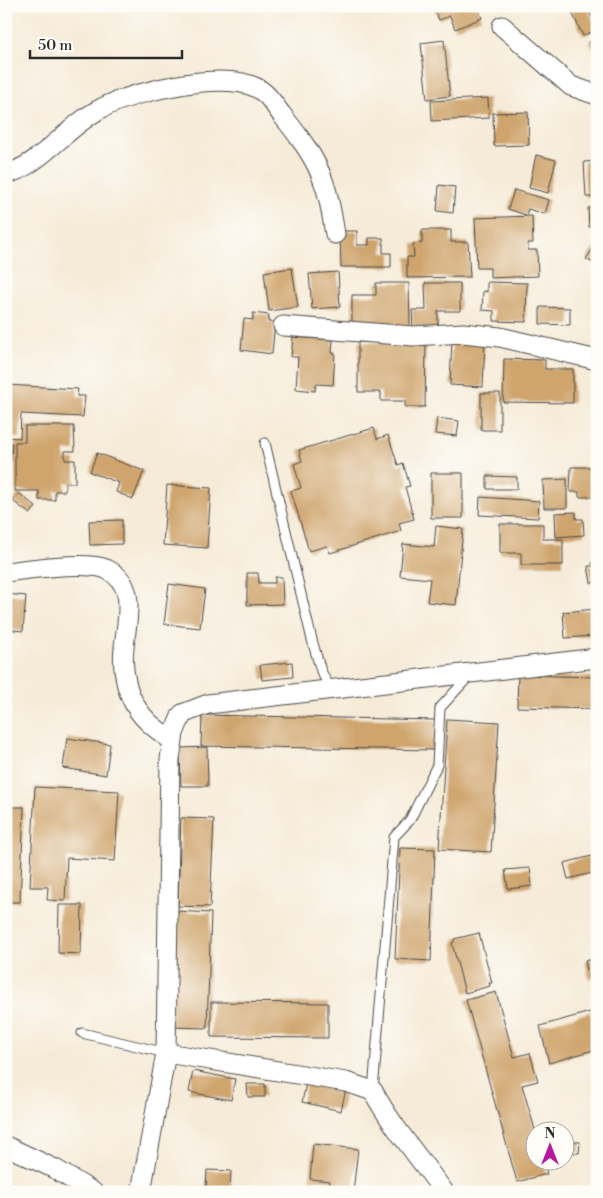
<svg xmlns="http://www.w3.org/2000/svg" width="603" height="1198" viewBox="0 0 603 1198" font-family="'Libre Bodoni',serif">
	<style>
		.building { fill: #cfa46d }
		.lines { fill: none; stroke-linecap: round; stroke-linejoin: round }
		.service-casing { stroke: #494845; stroke-width: 11 }
		.minor-casing { stroke: #494845; stroke-width: 21 }
		.service { stroke: #fff; stroke-width: 9 }
		.minor { stroke: #fff; stroke-width: 19 }
	</style>
	<rect width="100%" height="100%" fill="#fdfcf7"/>
	<filter id="ink" filterUnits="userSpaceOnUse"><feTurbulence type="fractalNoise" baseFrequency=".02" numOctaves="2"/><feDisplacementMap in="SourceGraphic" scale="10" xChannelSelector="R" yChannelSelector="G"/><feConvolveMatrix kernelMatrix="1 2 1 2 8 2 1 2 1" color-interpolation-filters="sRGB"/></filter>
	<filter id="wash" filterUnits="userSpaceOnUse"><feTurbulence type="fractalNoise" baseFrequency=".0096" numOctaves="4" result="noise"/><feDisplacementMap in="SourceGraphic" scale="20" xChannelSelector="R" yChannelSelector="G"/><feGaussianBlur stdDeviation="1.12" result="paint"/><feColorMatrix in="noise" values="0 0 0 0 0 0 0 0 0 0 0 0 0 0 0 0 0 1.4 0 .05"/><feComposite in="paint" operator="in"/></filter>
	<g filter="url(#wash)">
		<rect width="100%" height="100%" fill="#f6ebd8"/>
		<g id="blocks">
			<path class="building" d="M433 6H477L482 18 455 29 450 16 439 20Z
				M569 6H587L597 29 583 36Z
				M597 37V55L589 42Z
				M444 40 450 96 427 99 421 43Z
				M488 98 489 118 432 121 431 101Z
				M528 112 529 145 494 146 493 113Z
				M536 155 556 160 548 193 529 188Z
				M597 161V197H586L584 162Z
				M439 185 455 187 453 213 437 211Z
				M514 190 549 200 545 214 528 209 526 215 508 209Z
				M597 207V226L589 227 588 208Z
				M532 216 533 243H528V250H537L538 276 490 278V268H477L475 218Z
				M422 230H451V242H468L470 277 407 278V257H414L413 244 422 243Z
				M340 231H357V245H369V238H383V253H391V267H341Z
				M594 247 597 249V265L586 259Z
				M292 268 298 307 269 311 264 272Z
				M338 272 340 307 312 309 309 274Z
				M487 282 527 283 526 322 494 321V311L482 310 483 291 487 292Z
				M376 283H409L410 327 352 326V295H376Z
				M425 283H460V311H438V330H413L412 310H426Z
				M540 307 570 308V325L540 324Z
				M253 313 269 315 268 322H275L272 354 241 350 244 319 253 320Z
				M293 337 333 340 332 353H335L333 385 316 384 315 391 296 389 298 357H291Z
				M452 340 485 342 483 387 450 385Z
				M358 342 426 344 425 407H405V401H381V392H358Z
				M504 359 545 360V369H573V403L503 402Z
				M6 385 78 389 77 396H85L83 417 21 414 20 438 6 437Z
				M481 393H500V430H481Z
				M437 418 459 421 457 436 435 434Z
				M25 426H74L75 451H65V460H75V483H65V491H55V500H39V491H15V442H25Z
				M374 428 377 439 388 435 398 465 403 463 410 486 405 487 414 519 399 523 401 531 330 553 327 546 309 551 291 491 301 488 294 464 302 461 299 450Z
				M6 443H12L11 461H6Z
				M97 453 144 471 133 499 116 492 119 483 90 472Z
				M571 467H597V497H579V492H570Z
				M431 473H463V518H431Z
				M487 476 517 477V489H487Z
				M567 479V508H544L543 480Z
				M167 485 211 488 207 548 163 545Z
				M19 493 36 507 30 514 13 501Z
				M480 497 539 501 538 518 479 515Z
				M576 512V519H583L584 535 556 537 555 513Z
				M122 520V544L90 545 89 521Z
				M500 524H543V539H563V565H521V553H500Z
				M436 526 463 529 456 605 427 602 430 579 400 576 403 544 434 547Z
				M597 561V582L591 583 588 566H593L592 562Z
				M247 573H258L259 583H275V577H282L283 604 247 605Z
				M169 584 205 589 200 628 164 624Z
				M6 594 26 596 23 631 6 629Z
				M597 609 594 636 565 638 563 612Z
				M6 656 10 657 8 743H6Z
				M292 662 293 677 262 680 260 665Z
				M518 675 597 677V709L517 707Z
				M202 715 436 720V750L201 746Z
				M447 719 499 722 491 852 439 849Z
				M67 738 110 744 106 775 63 768Z
				M207 747 208 786H181L180 748Z
				M35 787 119 791 115 861 67 858 65 901 47 900 48 887H30Z
				M6 807H24L20 902H6Z
				M181 818 214 819 210 907 178 906Z
				M400 848 435 849 431 961 395 959Z
				M592 856 596 872 568 879 564 863Z
				M530 868 532 886 508 889 505 870Z
				M59 905H82L81 954 58 953Z
				M176 911 211 913 207 1028 171 1027Z
				M479 933 492 983H489L490 986 465 993 452 943 454 942V939Z
				M597 958V977L589 979 585 961Z
				M496 992 514 1057 530 1053 538 1081 522 1085 536 1133V1160H543L547 1174 517 1182 466 1000Z
				M211 1002 328 1003V1038L211 1037Z
				M590 1012 594 1025H597V1049L549 1063 540 1026Z
				M193 1071 235 1079 231 1100 189 1092Z
				M307 1079 346 1089 341 1111 302 1102Z
				M247 1084H265V1097H248Z
				M566 1141 580 1142 579 1153H566Z
				M313 1144 358 1149 353 1192H329L330 1181 310 1179Z
				M207 1170 231 1171 230 1190 206 1189Z"/>
		</g>
	</g>
	<g filter="url(#ink)">
		<use href="#blocks" fill-opacity="0" stroke="#494845" stroke-width="1"/>
		<g class="lines">
			<g class="service-casing">
				<path id="service" d="M265 443 312 640 321 671 331 690
					M82 1033 166 1053
					M373 1091 394 837 410 820 437 765 440 708 471 674"/>
			</g>
			<g class="minor-casing">
				<path id="minor" d="M502 26 571 86 597 95
					M6 174C40 166 69 124 102 108 134 91 233 67 263 92 271 98 276 108 282 115 298 135 316 158 324 183 330 199 332 217 335 234
					M283 326 413 336 463 333 500 337 597 360
					M6 572C29 569 86 561 106 569 139 584 126 621 124 648 122 663 125 684 131 697 139 717 155 729 173 741
					M166 1053 346 1082 373 1091C392 1127 420 1158 444 1192
					M6 1146 55 1169 93 1192
					M141 1192 166 1053 170 759 174 733 182 714 208 704 597 658"/>
			</g>
			<use href="#service" class="service"/>
			<use href="#minor" class="minor"/>
		</g>
	</g>
	<rect width="603" height="1198" fill="none" stroke="#fdfcf7" stroke-width="25"/>
	<g transform="translate(550 1146)"><circle r="24" fill="#fdfcf7" stroke="#a9a8a5"/>
	<path d="M0-4L9 19L0 12L-9 19Z" fill="#b5179e"/>
	<text y="-8" font-size="14" font-weight="bold" text-anchor="middle" fill="#2b2b2b">N</text>
	</g>
	<path d="M30 50v8h152v-8" fill="none" stroke="#2b2b2b" stroke-width="2.5"/>
	<text x="38" y="50" font-size="15" fill="#2b2b2b" stroke="#fdfcf7" stroke-width="4" paint-order="stroke">50 m</text>
</svg>
